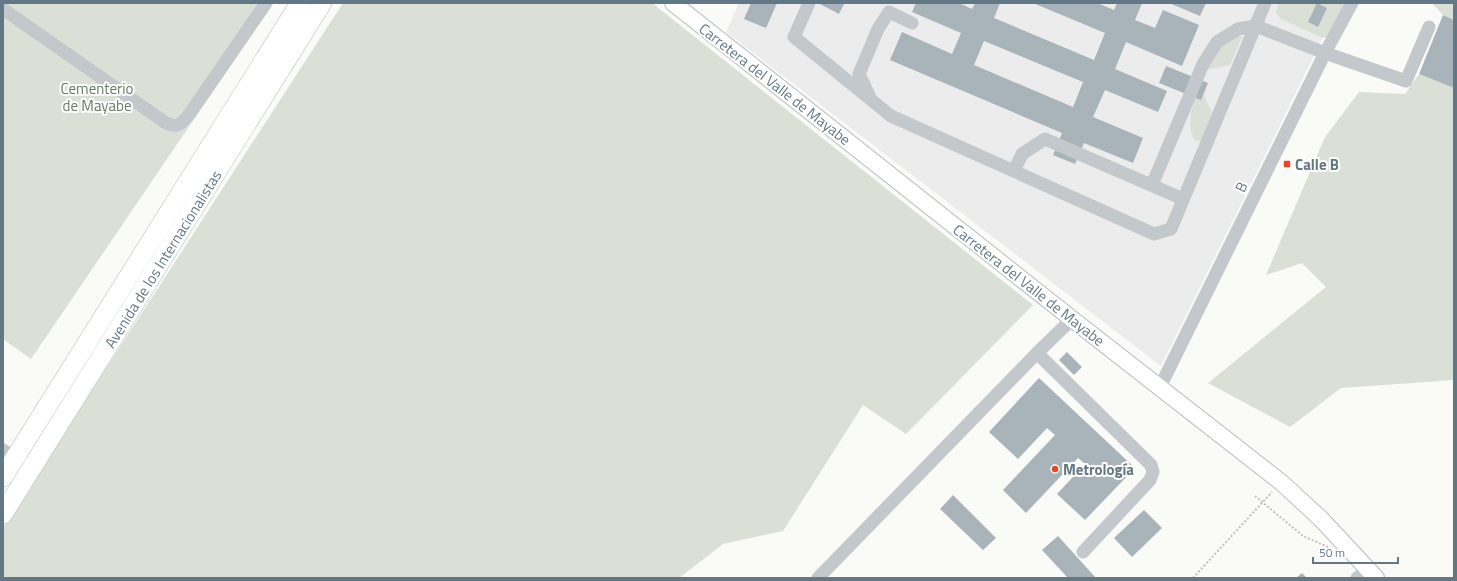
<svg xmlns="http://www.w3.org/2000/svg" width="1457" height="581" viewBox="0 0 1457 581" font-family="'Titillium Web',sans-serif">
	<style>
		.built { fill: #ebeceb }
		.green { fill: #dae0d6 }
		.building { fill: #a9b4ba; fill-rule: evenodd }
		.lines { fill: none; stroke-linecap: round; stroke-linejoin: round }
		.major-casing { stroke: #b6bcc0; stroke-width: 18 }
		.highway-casing { stroke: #b6bbbf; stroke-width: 20 }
		.path { stroke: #bdc1c4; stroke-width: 2; stroke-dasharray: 2 2; stroke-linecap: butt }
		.minor { stroke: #c3c8cc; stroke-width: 13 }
		.major { stroke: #fff; stroke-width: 16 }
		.highway { stroke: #fff; stroke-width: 19 }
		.poi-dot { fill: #ef4422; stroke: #fff; stroke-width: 1.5 }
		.labels { text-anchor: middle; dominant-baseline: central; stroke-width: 4; stroke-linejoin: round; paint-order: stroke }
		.street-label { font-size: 15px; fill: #637885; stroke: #fff }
		.park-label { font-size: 15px; fill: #687b62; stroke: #fff }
		.poi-label { font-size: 15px; font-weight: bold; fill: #637885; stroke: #fff; text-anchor: start }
	</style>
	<rect width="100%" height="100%" fill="#fafaf7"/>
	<path class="built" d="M739 3H1340L1161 366 726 32Z"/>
	<path class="green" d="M3 3H273L31 359 3 339Z
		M343 3H652L1033 305 906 434 863 405 783 531 723 544 679 578H3V527Z
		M1278 3H1347L1330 36 1323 38 1281 19 1276 12Z
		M1432 3H1454V20L1443 15Z
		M1239 34 1242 37 1230 65 1205 70 1223 42Z
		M1419 74 1454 88V380L1341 388 1290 427 1208 383 1326 287 1302 263 1266 275 1325 137 1359 92 1405 94Z
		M1203 94 1212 112 1202 140 1195 141C1187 126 1190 113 1195 97Z"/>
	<path class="building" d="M751 3H777L766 28 744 19Z
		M818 3H841L844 4 839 14Z
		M916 3H959L972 9 975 3H1000L994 18 1094 60 1105 33 1033 3H1097L1114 10 1117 3H1142L1135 20 1155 28 1163 10 1199 25 1182 66 1126 42 1115 69 1167 91 1158 112 1105 90 1093 117 1143 138 1133 163 1084 143 1075 164 1053 155 1062 133 890 60 902 32 952 54 961 33 912 12ZM984 41 1083 82 1073 107 974 65Z
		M1169 3H1206L1200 16Z
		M1317 3 1327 8 1318 27 1308 22Z
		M1443 15 1454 20V88L1419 74Z
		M1166 66 1208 83 1201 100 1159 83Z
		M1067 352 1082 367 1074 375 1059 360Z
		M1039 378 1135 468 1085 520 1057 494 1085 464 1078 458 1026 513 1003 490 1055 435 1047 428 1018 459 989 432Z
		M953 495 996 538 983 550 940 509Z
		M1144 510 1162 528 1132 557 1114 538Z
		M1058 536 1096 578H1068L1042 550Z
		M1302 573 1307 578H1296Z"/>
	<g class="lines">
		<g class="major-casing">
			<path id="major" d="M673 3 1072 319 1282 483 1321 519 1376 578"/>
		</g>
		<g class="highway-casing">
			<path id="highway" d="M3 477 300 3
				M3 514 322 3"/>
		</g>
		<path class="path" d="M1255 496 1303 536 1328 547
			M1193 578 1272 492"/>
		<path class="minor" d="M809 3 794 37 891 116 1154 234 1171 229 1265 3
			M3 9 166 123C176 128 180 125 188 116L266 3
			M869 95 859 74 878 29 889 12 912 23
			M1014 171 1022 154 1045 139 1183 199
			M1152 185 1203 64 1217 42 1238 29 1256 26 1325 53 1406 81 1429 27
			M1037 353 1151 465 1153 472 1150 480 1083 552
			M1160 387 1325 53 1352 3
			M3 450 33 468
			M818 578 1037 353 1072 319
			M1357 578 1368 569"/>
		<use href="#major" class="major"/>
		<use href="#highway" class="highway"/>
	</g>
	<g class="poi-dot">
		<rect x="1283" y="160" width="8" height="8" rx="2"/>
		<circle cx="1055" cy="469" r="4"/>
	</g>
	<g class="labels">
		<g class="street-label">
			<text transform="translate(775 84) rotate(38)">Carretera del Valle de Mayabe</text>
			<text transform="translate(1241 187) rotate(-64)">B</text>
			<text transform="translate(163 259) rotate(-58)">Avenida de los Internacionalistas</text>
			<text transform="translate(1029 285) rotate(38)">Carretera del Valle de Mayabe</text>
		</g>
		<g class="park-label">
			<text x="97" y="88">Cementerio<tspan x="97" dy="17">de Mayabe</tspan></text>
		</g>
		<g class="poi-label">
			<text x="1295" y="164">Calle B</text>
			<text x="1063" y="469">Metrología</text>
		</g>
	</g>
	<rect width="1457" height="581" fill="none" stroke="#637885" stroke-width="8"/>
	<path d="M1313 557v6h85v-6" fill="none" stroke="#637885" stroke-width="2"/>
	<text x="1319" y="557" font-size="12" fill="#637885" stroke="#ffffff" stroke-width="3" paint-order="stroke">50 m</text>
</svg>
